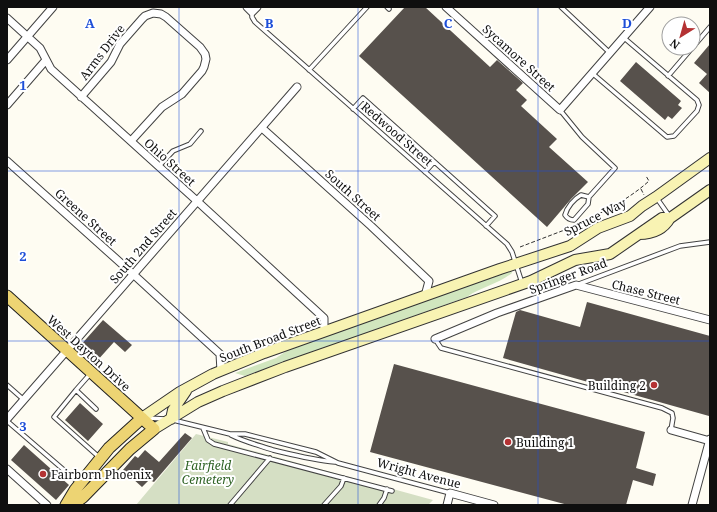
<svg xmlns="http://www.w3.org/2000/svg" width="717" height="512" viewBox="0 0 717 512" font-family="'Noto Serif',serif">
	<style>
		.green { fill: #d1e6be }
		.cemetery { fill: #d5dfc4 }
		.building { fill: #57514c }
		.lines { fill: none; stroke-linecap: round; stroke-linejoin: round }
		.lane-casing { stroke: #424242; stroke-width: 5.5 }
		.street-casing { stroke: #424242; stroke-width: 9 }
		.secondary-casing { stroke: #313131; stroke-width: 12 }
		.primary-casing { stroke: #202020; stroke-width: 13 }
		.path { stroke: #313131; stroke-width: 1; stroke-dasharray: 4 2; stroke-linecap: butt }
		.lane { stroke: #fff; stroke-width: 3.5 }
		.street { stroke: #fff; stroke-width: 7 }
		.secondary { stroke: #f8f3b3; stroke-width: 10 }
		.primary { stroke: #edd473; stroke-width: 11 }
		.grid { fill: none; stroke: #1d4ed8; stroke-width: 1; stroke-opacity: 0.55 }
		.poi-dot { fill: #b43233; stroke: #fff; stroke-width: 1.5 }
		.labels { text-anchor: middle; dominant-baseline: central; stroke-width: 4; stroke-linejoin: round; paint-order: stroke }
		.street-label { font-size: 12px; fill: #0f0f0f; stroke: #fff }
		.poi-label { font-size: 12px; fill: #0f0f0f; stroke: #fff; text-anchor: start }
		.park-label { font-size: 12px; font-style: italic; fill: #2e6224; stroke: #fff }
		.grid-label { font-size: 13px; text-anchor: middle; font-weight: bold; fill: #1d4ed8; stroke: #fff; stroke-width: 4; stroke-linejoin: round; paint-order: stroke }
	</style>
	<rect width="100%" height="100%" fill="#fefcf2"/>
	<path class="green" d="M511 270 512 273C499 284 481 287 467 297L245 376 235 373 276 358 291 348Z"/>
	<path class="cemetery" d="M196 434 228 442V444L433 500 428 505H136Z"/>
	<path class="building" d="M405 7H425L490 67 497 60 523 83 516 90 527 100 521 106 557 139 549 147 588 182 571 199 547 227 359 56Z
		M710 44V93L699 83 707 74 694 63Z
		M636 62 681 101 678 105 682 108 672 119 668 116 665 120 620 81Z
		M587 302 710 336V411L709 416 503 358 516 312 520 310 580 327Z
		M103 320 132 345 125 352 114 342 96 362 79 347Z
		M394 364 645 432 636 468 656 474 653 486 633 480 626 505H568L370 452Z
		M80 403 103 424 88 441 65 420Z
		M185 433 192 438 154 482 149 480 142 487 123 470 135 456 138 458 145 450 159 462Z
		M24 445 69 485 56 500 11 460Z"/>
	<g class="lines">
		<g class="lane-casing">
			<path id="lane" d="M387 7 389 9
				M561 7 610 53
				M252 12V17L255 22 507 244 512 252 522 283
				M693 47 710 27
				M309 70 367 7
				M592 73 667 137 674 136 697 111 699 105 697 100 623 37
				M668 76 692 48
				M353 109 363 98 495 216 486 226
				M560 110 582 137 615 168 589 197 588 204 574 220C569 220 567 218 565 215 567 207 574 199 581 195L589 197
				M159 166 173 151 190 144 201 131
				M425 172 434 162
				M656 197 670 217
				M579 284 680 246 710 242
				M435 339 441 348 662 408 672 413 673 418 671 430
				M7 385 24 400
				M76 390 91 373
				M96 409 76 390 54 417 100 458
				M147 418 165 419
				M173 420 230 434H245L316 452 338 463 450 493
				M7 421 79 483
				M203 428 208 440 214 444 392 491
				M231 435C245 442 258 445 273 450 294 455 313 460 335 462
				M230 505 270 458
				M324 505 341 486 344 478
				M379 505 384 498 387 489"/>
		</g>
		<g class="street-casing">
			<path id="street" d="M247 7 252 12 257 7
				M446 7 560 110 650 7
				M7 18 40 48 51 69 197 201 324 318V332
				M7 60 53 7
				M81 97 111 62 120 44 142 19 145 16 153 13 161 14 166 17 200 47 205 54 206 59 204 67 202 71 182 94 162 107 131 141
				M7 105 46 60
				M262 128 371 226 429 281 425 296
				M7 161 133 274 220 354 221 371
				M435 339 497 313 576 285 710 320
				M7 419 297 87
				M671 430 710 441
				M7 469 47 505
				M447 505 450 493 494 505
				M692 505 710 439"/>
		</g>
		<g class="secondary-casing">
			<path id="secondary" d="M666 221 710 190
				M639 234C652 234 663 230 670 218
				M142 418 180 392 213 374 264 353 500 269 570 246 598 228 630 216 642 206 656 197 710 158
				M171 419 173 410 186 391
				M154 429 198 402 223 391 285 367 531 281 575 260 610 254 662 218H670"/>
		</g>
		<g class="primary-casing">
			<path id="primary" d="M7 296 154 429 130 449 83 497 72 505
				M66 505 75 490 109 448 142 418"/>
		</g>
		<path class="path" d="M641 189 644 195
			M578 224C603 212 628 200 649 181L646 176
			M520 247 575 226"/>
		<use href="#lane" class="lane"/>
		<use href="#street" class="street"/>
		<use href="#secondary" class="secondary"/>
		<use href="#primary" class="primary"/>
	</g>
	<path class="grid" d="M179 7V505M358 7V505M538 7V505M7 171H710M7 341H710"/>
	<g class="poi-dot">
		<circle cx="654" cy="385" r="4"/>
		<circle cx="508" cy="442" r="4"/>
		<circle cx="43" cy="474" r="4"/>
	</g>
	<g class="labels">
		<g class="street-label">
			<text transform="translate(102 52) rotate(-53)">Arms Drive</text>
			<text transform="translate(519 58) rotate(42)">Sycamore Street</text>
			<text transform="translate(397 134) rotate(41)">Redwood Street</text>
			<text transform="translate(170 162) rotate(42)">Ohio Street</text>
			<text transform="translate(353 195) rotate(42)">South Street</text>
			<text transform="translate(86 217) rotate(42)">Greene Street</text>
			<text transform="translate(595 217) rotate(-27)">Spruce Way</text>
			<text transform="translate(143 246) rotate(-49)">South 2nd Street</text>
			<text transform="translate(568 276) rotate(-20)">Springer Road</text>
			<text transform="translate(646 292) rotate(14)">Chase Street</text>
			<text transform="translate(270 339) rotate(-21)">South Broad Street</text>
			<text transform="translate(89 353) rotate(42)">West Dayton Drive</text>
			<text transform="translate(419 473) rotate(15)">Wright Avenue</text>
		</g>
		<g class="poi-label">
			<text x="646" y="385" text-anchor="end">Building 2</text>
			<text x="516" y="442">Building 1</text>
			<text x="51" y="474">Fairborn Phoenix</text>
		</g>
		<g class="park-label">
			<text x="208" y="465">Fairfield<tspan x="208" dy="14">Cemetery</tspan></text>
		</g>
	</g>
	<g class="grid-label">
		<text x="90" y="28">A</text>
		<text x="269" y="28">B</text>
		<text x="448" y="28">C</text>
		<text x="627" y="28">D</text>
		<text x="23" y="90">1</text>
		<text x="23" y="261">2</text>
		<text x="23" y="431">3</text>
	</g>
	<rect width="717" height="512" fill="none" stroke="#0f0f0f" stroke-width="16"/>
	<g transform="translate(681 36) rotate(217)"><circle r="19" fill="#ffffff" stroke="#9f9f9f"/>
	<path d="M0-3L7 15L0 10L-7 15Z" fill="#b43233"/>
	<text y="-6" font-size="11" font-weight="bold" text-anchor="middle" fill="#0f0f0f">N</text>
	</g>
</svg>
